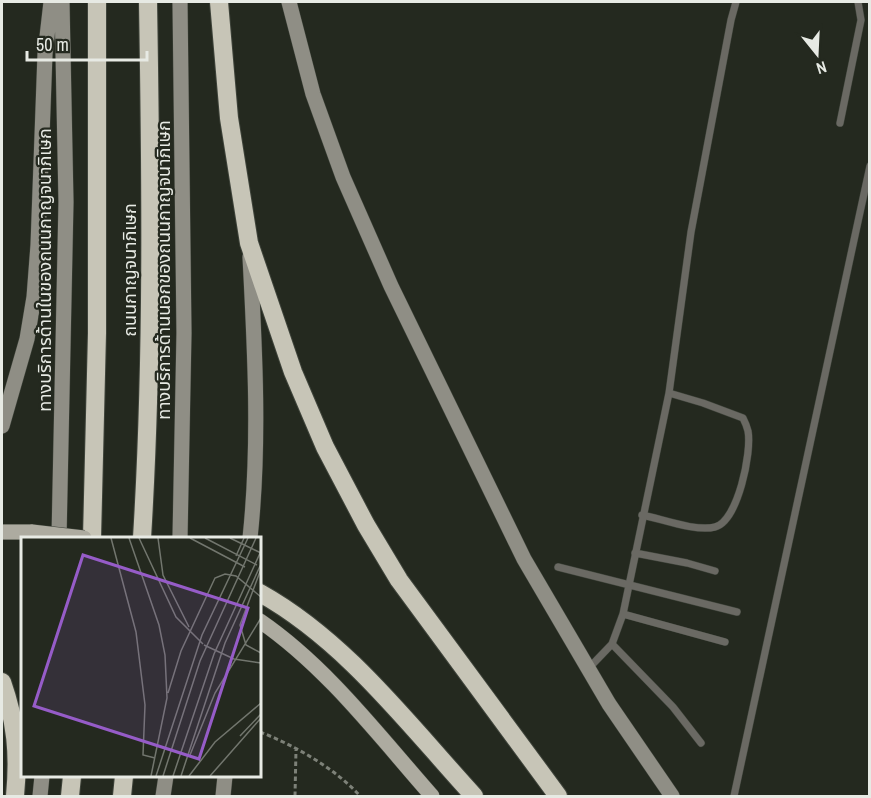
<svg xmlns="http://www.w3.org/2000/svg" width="871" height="798" viewBox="0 0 871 798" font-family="'Archivo Narrow','Noto Sans Thai',sans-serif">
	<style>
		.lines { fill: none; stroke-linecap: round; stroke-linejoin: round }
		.lane-casing { stroke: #3f443b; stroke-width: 8 }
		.secondary-casing { stroke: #3f443b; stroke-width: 16 }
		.primary-casing { stroke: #3f443b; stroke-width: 16 }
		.highway-casing { stroke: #3f443b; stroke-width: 20 }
		.path { stroke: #7d8178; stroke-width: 3; stroke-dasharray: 4.5 3; stroke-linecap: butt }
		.lane { stroke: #6a6963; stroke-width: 7 }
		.secondary { stroke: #8f8e85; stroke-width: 15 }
		.primary { stroke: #adaba0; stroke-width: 15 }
		.highway { stroke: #c7c5b7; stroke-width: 18 }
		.primary-bridge-casing { stroke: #3f443b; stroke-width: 16; stroke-linecap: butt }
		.primary-bridge { stroke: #adaba0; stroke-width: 15 }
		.labels { text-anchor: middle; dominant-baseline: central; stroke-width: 4.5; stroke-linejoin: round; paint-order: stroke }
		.street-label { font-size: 18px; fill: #e7eae4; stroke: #24291f }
		.inset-road { fill: none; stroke: #72766e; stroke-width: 1.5 }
		.view { fill: #965cc8; fill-opacity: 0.15; stroke: #965cc8; stroke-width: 3 }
		.inset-edge { fill: none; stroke: #e7eae4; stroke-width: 3 }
	</style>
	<rect width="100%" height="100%" fill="#24291f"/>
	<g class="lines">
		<g class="lane-casing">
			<path id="lane" d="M840 123 861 20 858 2
				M642 515C662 519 696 532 715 527 738 521 752 452 748 431 747 427 745 422 743 418L703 403 669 393
				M635 553 687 563 715 571
				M558 567 737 612
				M623 614 725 642
				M612 644 673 707 701 743
				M588 669 612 644 623 614 669 393 691 232 731 20 736 2
				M734 796 870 166"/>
		</g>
		<g class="secondary-casing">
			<path id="secondary" d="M289 2 313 94 343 177 391 286 524 559 609 704 672 796
				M250 257C255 351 260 445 250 538
				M2 426 27 339 34 297 38 245 45 54 51 2
				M59 538 66 202 62 2
				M180 538 184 333 180 2
				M40 796 42 776
				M163 796 166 776
				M223 796 225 776"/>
		</g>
		<g class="primary-casing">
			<path id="primary" d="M2 532H32
				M260 621C327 667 379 736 432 796"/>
		</g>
		<g class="highway-casing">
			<path id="highway" d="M219 2 229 118 249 243 293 372 325 447 366 525 399 580 558 796
				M92 538 97 333V2
				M142 538C153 360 151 180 148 2
				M260 593C346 641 408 724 474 796
				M2 682C16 722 19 754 15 796
				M70 796 72 776
				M122 796 124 776"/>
		</g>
		<path class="path" d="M260 732C294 745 336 769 360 796
			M295 796 296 750"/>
		<use href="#lane" class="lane"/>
		<use href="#secondary" class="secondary"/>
		<use href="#primary" class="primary"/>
		<use href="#highway" class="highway"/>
		<g class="primary-bridge-casing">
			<path id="primary-bridge" d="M32 532 84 538"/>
		</g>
		<use href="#primary-bridge" class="primary-bridge"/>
	</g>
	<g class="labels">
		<g class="street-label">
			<text transform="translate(44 270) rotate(-90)">ทางบริการด้านในของถนนกาญจนาภิเษก</text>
			<text transform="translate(129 270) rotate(-90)">ถนนกาญจนาภิเษก</text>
			<text transform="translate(163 270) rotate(-90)">ทางบริการด้านนอกของถนนกาญจนาภิเษก</text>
		</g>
	</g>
	<g transform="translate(21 537)">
		<rect width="240" height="240" fill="#24291f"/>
		<path class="inset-road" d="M90 1 115 95 124 168 122 218 134 221M108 1 138 88 144 118 146 161 130 239M118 1 155 80 182 107M137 1 142 38 168 90M169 1 224 30M184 1 236 28M209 1 240 16M215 19 223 1M240 32 219 88 225 108 240 116M183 108 213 122 240 126M147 156 160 114 194 41 204 37 215 39 240 60M219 199 240 177M169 218 194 156 240 81M135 239 181 98 227 1M142 239 179 124 235 1M152 239 193 117 240 14M160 239 204 106 240 27M168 239 194 205 240 166M189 239 240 181"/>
		<path class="view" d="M62 18 227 71 178 222 13 169Z"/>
		<rect width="240" height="240" class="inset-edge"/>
	</g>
	<rect width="871" height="798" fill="none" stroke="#e7eae4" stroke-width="6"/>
	<g transform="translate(817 54) rotate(162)" stroke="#24291f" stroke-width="4.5" paint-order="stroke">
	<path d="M0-4.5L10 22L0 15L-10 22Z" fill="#e7eae4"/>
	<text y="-9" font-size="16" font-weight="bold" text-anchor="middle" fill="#e7eae4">N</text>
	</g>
	<path d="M27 51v9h120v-9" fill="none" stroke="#e7eae4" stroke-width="3"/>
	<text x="36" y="51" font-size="18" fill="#e7eae4" stroke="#24291f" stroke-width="4.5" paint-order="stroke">50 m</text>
</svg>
